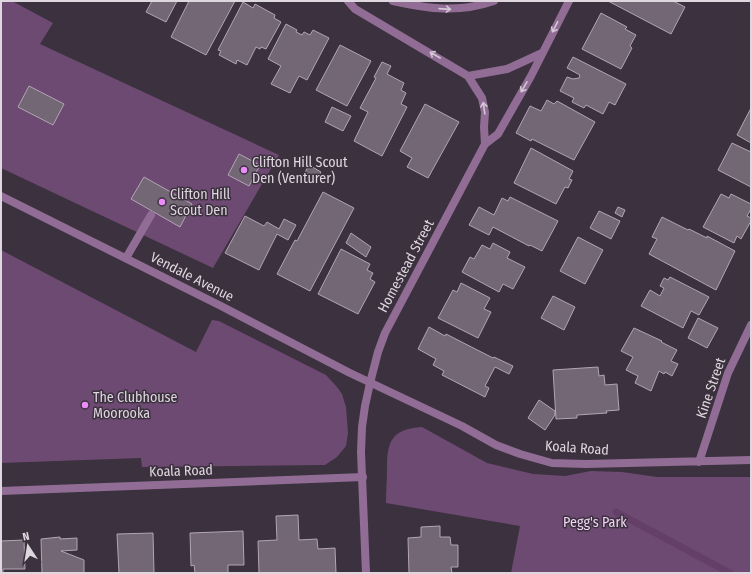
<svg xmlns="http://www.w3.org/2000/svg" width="752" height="574" viewBox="0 0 752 574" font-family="'Fira Sans Condensed',sans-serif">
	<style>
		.green { fill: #6d4a72 }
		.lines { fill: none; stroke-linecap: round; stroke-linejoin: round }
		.stream { stroke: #644069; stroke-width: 7 }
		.building { fill: #736775; stroke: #b2a5b4 }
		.lane { stroke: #916d96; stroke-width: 8 }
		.street { stroke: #916d96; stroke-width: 8 }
		.oneway { stroke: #d2c7d4 }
		.poi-dot { fill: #ec8cfa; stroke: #3c313e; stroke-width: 1.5 }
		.labels { text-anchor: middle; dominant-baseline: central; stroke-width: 3; stroke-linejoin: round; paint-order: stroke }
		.poi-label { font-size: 14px; fill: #ded7df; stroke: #3c313e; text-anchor: start }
		.street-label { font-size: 14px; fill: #ded7df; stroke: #3c313e }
		.park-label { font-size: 14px; fill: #f1d4f5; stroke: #3c313e }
	</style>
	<rect width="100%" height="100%" fill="#3c313e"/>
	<path class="green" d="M1 1H12L53 23 40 44 279 155 213 268 1 168Z
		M1 250 196 352 212 320 219 321 326 375 337 387 342 394 346 407 348 433 346 446 337 457 325 465 142 467 141 458 1 463Z
		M422 427 487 463 533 474 565 476 591 471 622 472 657 477H751V573H511L520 526 386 503C386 491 387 480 387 468 387 441 392 429 422 427Z"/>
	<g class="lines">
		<path class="stream" d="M616 512 730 573"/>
	</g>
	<path class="building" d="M152 1H177L166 22 146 12Z
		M189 1H235L206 55 171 37Z
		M608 1H673L685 7 671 34Z
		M243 2 253 8 255 4 275 15 274 18 281 22 266 49 261 47 260 49 256 47 247 65 237 60 236 64 219 55 221 51 218 50Z
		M601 13 627 27 625 29 636 35 630 46 632 48 621 69 582 49Z
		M286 24 297 30 296 32 302 35 304 32 310 35 313 30 329 38 307 80 299 76 290 93 271 84 281 66 268 59Z
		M340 45 371 61 347 106 316 90Z
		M573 57 626 84 615 105 609 102 603 114 586 105 584 108 572 102 574 98 560 91 567 77 573 79 579 78 580 75 567 68Z
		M382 62 391 66 387 74 404 83 401 90 406 93 401 104 407 107 382 156 354 141 368 112 360 108 376 78 374 77Z
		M29 86 64 104 53 125 18 107Z
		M547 100 554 104 557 101 595 122 574 160 532 139 531 141 516 133 530 106 541 111Z
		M425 104 459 122 428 178 407 167 412 158 400 151Z
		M332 107 351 116 343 131 325 122Z
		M751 108V143L737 135Z
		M732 143 751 152V187L718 170Z
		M531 148 573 171 569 179 572 180 568 188 565 187 556 204 514 183Z
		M239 154 260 165 249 186 228 175Z
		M309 165 321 172 315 182 303 176Z
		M144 177 192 204 180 227 131 199Z
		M323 192 354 208 310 291 277 274 295 240 297 241Z
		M721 194 729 198 731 194 751 204V209L747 216 751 218V221L741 239 737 236 734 243 703 227Z
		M510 197 558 221 542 251 530 245 529 246 493 227 489 235 469 225 479 207 494 215 502 198 508 201Z
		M618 207 625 210 622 217 615 213Z
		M599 211 620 221 611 239 590 228Z
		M245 216 264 226 267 222 279 229 284 219 296 225 288 240 277 234 259 270 225 253Z
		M662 217 688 230 689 229 707 238V236L735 251 716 290 649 254 657 239 652 237Z
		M351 233 371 247 366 257 346 243Z
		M578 237 603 250 585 284 560 271Z
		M493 243 510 252 507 258 525 267 513 289 503 284 499 292 462 272 470 257 474 259 482 245 490 249Z
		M341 249 370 264 367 270 373 273 370 279 375 282 358 314 318 294Z
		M670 277 709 297 699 315 691 311 683 328 641 306 650 290 660 296 664 288 660 286 664 278 668 280Z
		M461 283 490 298 484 309 491 312 478 338 438 318 453 290 457 292Z
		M553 296 575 307 564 330 541 318Z
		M698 318 718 328 707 348 688 338Z
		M429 327 445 336 446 334 493 358 494 357 513 366 509 374 495 367 485 386 489 388 485 397 442 375 444 371 433 365 436 359 418 349Z
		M634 328 662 341 661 342 677 350 671 361 678 364 672 376 665 372 664 374 659 371 651 391 635 383 638 376 626 370 633 357 621 351Z
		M598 367 599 376 604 375 605 385 617 384 619 410 606 411 607 413 577 415V418L556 419 553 370Z
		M539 400 555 411V415L545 430 528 418Z
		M298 515 299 540 317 539 318 549 335 548 336 573H259L258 541 277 540 276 516Z
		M440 526V537H450L451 545H458V567H451L452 573H409L408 538 421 537V527Z
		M243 531 244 565H228V573H195L194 565 191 566 190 533Z
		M153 533 154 573H119L117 534Z
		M60 537V539L77 538V550L61 551 84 560V573H42L41 539Z
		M24 540 25 569H3V573H1V541Z"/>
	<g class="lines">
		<path class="lane" d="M126 258 151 215"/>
		<path class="street" d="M348 1 355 9 468 76 482 98 485 112 484 127 485 144
			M393 1C429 9 459 13 494 1
			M468 76 507 69 542 53
			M1 196 221 306 350 373 462 426 496 445 520 454 552 463 586 464 751 460
			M699 462 728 373 751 325
			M1 491 363 477
			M366 573 361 452 362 427 365 406 370 383 378 352 385 333 485 144 498 134 531 76 569 1"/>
	</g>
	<defs><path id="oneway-shaft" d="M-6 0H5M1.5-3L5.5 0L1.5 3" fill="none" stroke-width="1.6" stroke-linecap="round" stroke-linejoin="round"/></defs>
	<g class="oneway">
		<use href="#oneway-shaft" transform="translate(445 9) rotate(4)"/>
		<use href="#oneway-shaft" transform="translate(555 27) rotate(117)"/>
		<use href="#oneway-shaft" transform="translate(435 55) rotate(-150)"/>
		<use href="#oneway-shaft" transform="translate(524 87) rotate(120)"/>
		<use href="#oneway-shaft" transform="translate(484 108) rotate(-98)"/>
	</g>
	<g class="poi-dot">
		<circle cx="244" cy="170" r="4"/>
		<circle cx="162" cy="202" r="4"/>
		<circle cx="85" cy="405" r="4"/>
	</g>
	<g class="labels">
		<g class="poi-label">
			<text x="252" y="162">Clifton Hill Scout<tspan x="252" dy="16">Den (Venturer)</tspan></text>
			<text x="170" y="194">Clifton Hill<tspan x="170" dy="16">Scout Den</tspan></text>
			<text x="93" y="397">The Clubhouse<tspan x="93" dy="16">Moorooka</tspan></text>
		</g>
		<g class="street-label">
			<text transform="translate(406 266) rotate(-62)">Homestead Street</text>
			<text transform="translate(192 277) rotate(27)">Vendale Avenue</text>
			<text transform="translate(711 388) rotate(-71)">Kine Street</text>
			<text transform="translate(577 448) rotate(4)">Koala Road</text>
			<text transform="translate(181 471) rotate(-2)">Koala Road</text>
		</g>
		<g class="park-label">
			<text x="595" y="522">Pegg's Park</text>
		</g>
	</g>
	<rect width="752" height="574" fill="none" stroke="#ded7df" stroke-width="4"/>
	<g transform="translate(28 546) rotate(348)" stroke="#3c313e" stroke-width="3" paint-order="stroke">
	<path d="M0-3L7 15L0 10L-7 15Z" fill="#ded7df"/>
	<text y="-6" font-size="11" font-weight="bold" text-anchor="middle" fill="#ded7df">N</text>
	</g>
</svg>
